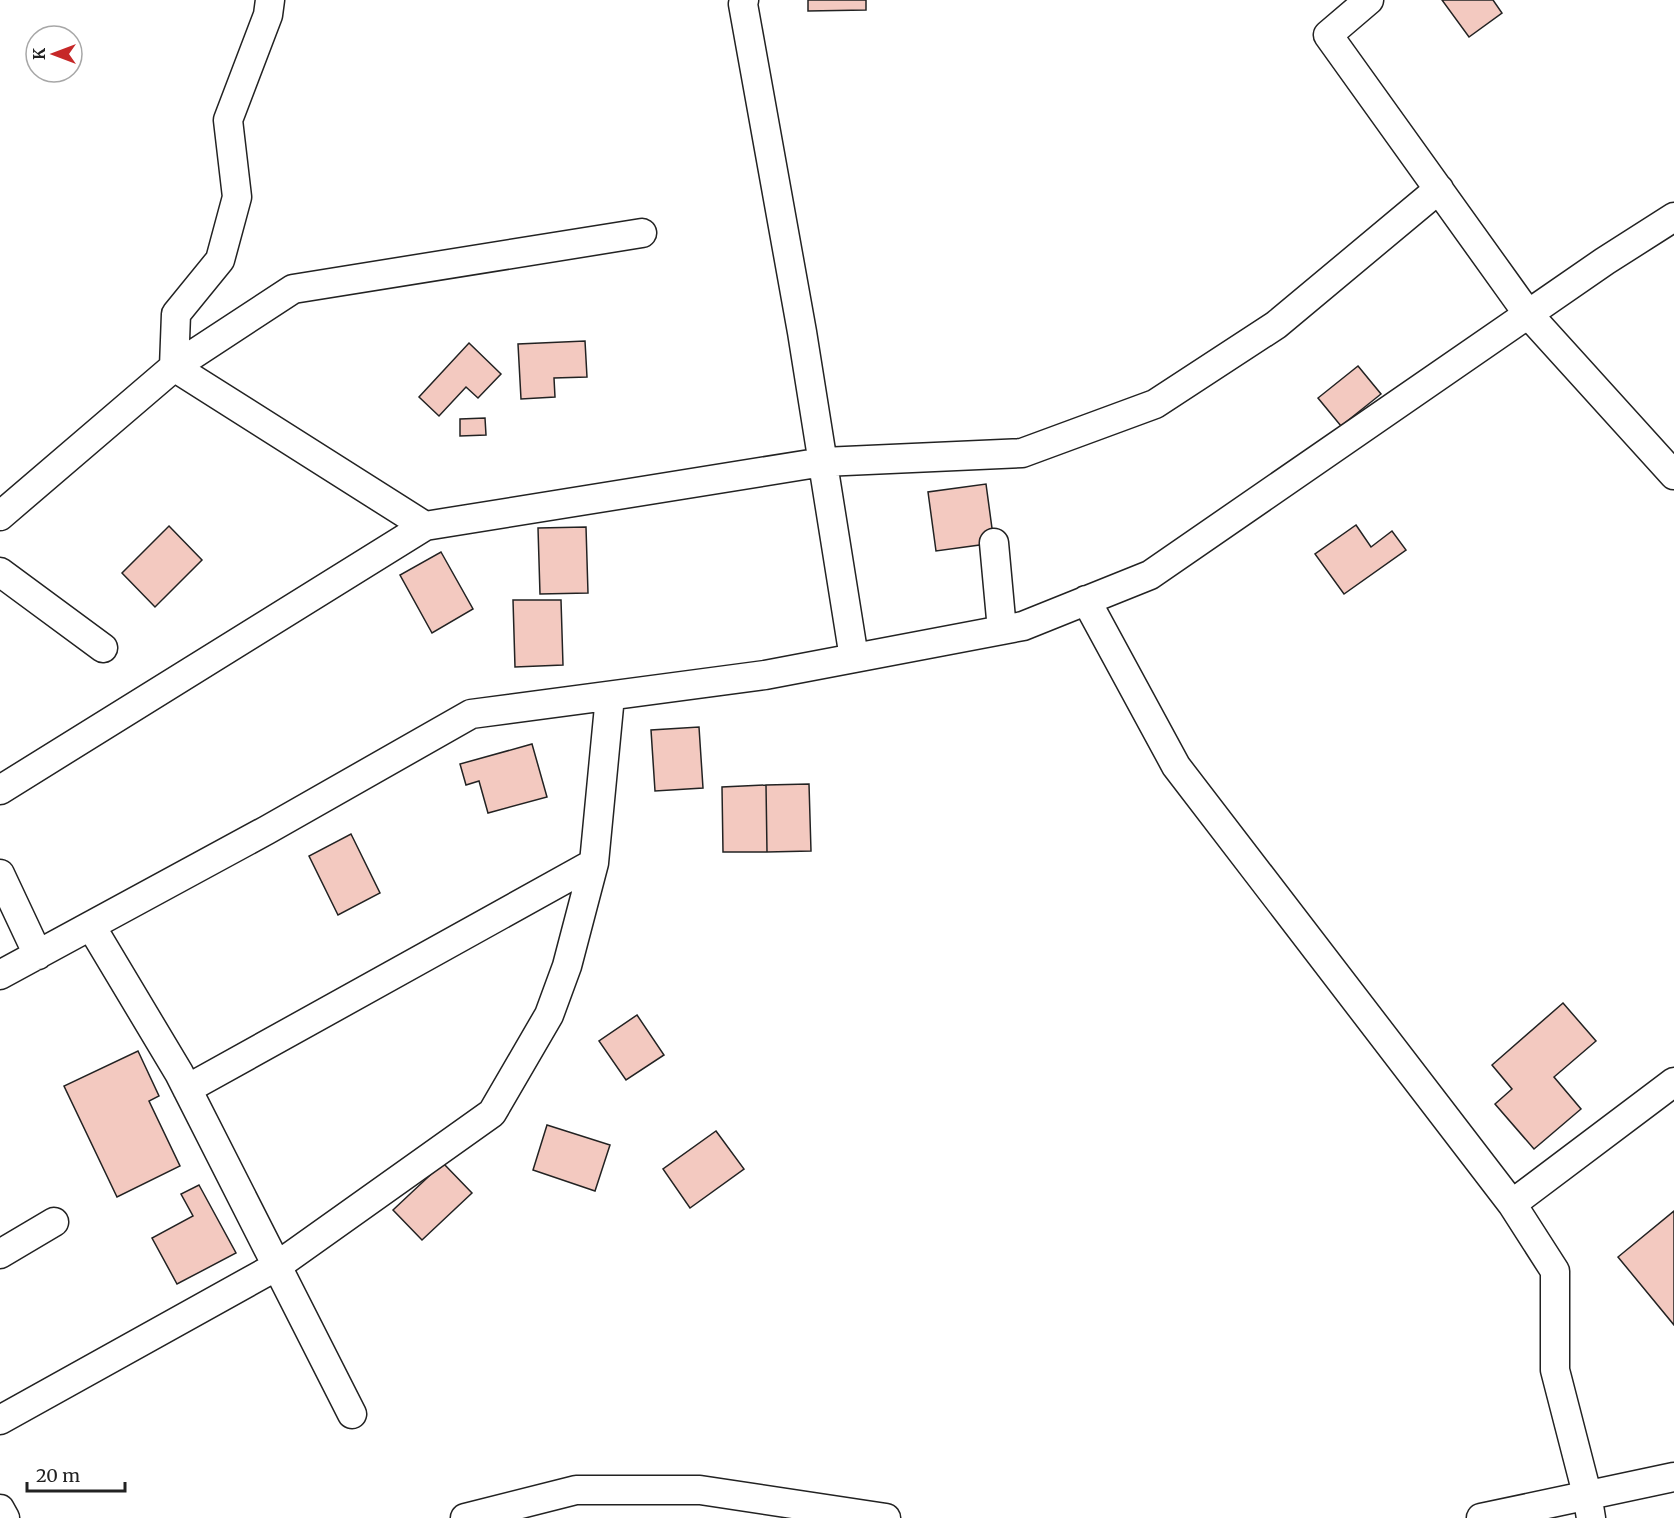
<svg xmlns="http://www.w3.org/2000/svg" width="1674" height="1518" viewBox="0 0 1674 1518" font-family="Merriweather,serif">
	<style>
		.building { fill: #f3c9c0; stroke: #222; stroke-width: 1.5 }
		.lines { fill: none; stroke-linecap: round; stroke-linejoin: round }
		.minor-casing { stroke: #222; stroke-width: 31 }
		.minor { stroke: #fff; stroke-width: 28 }
	</style>
	<rect width="100%" height="100%" fill="#fff"/>
	<path class="building" d="M808 0H866V10L808 11Z
		M1442 0H1493L1502 13 1469 37Z
		M585 341 587 377 554 378 555 397 521 399 518 344Z
		M469 343 501 374 478 398 466 387 439 416 419 397Z
		M1358 366 1381 394 1341 426 1318 398Z
		M485 418 486 435 460 436V419Z
		M986 484 994 543 936 551 928 492Z
		M1356 525 1371 547 1392 531 1406 550 1344 594 1315 554Z
		M169 526 202 560 155 607 122 573Z
		M586 527 588 593 540 594 538 528Z
		M441 552 473 609 432 633 400 575Z
		M513 600H561L563 665 515 667Z
		M699 727 703 788 655 791 651 730Z
		M532 744 547 797 488 813 479 781 466 785 460 764Z
		M809 784 811 851 767 852 766 785Z
		M766 785 767 852H723L722 787Z
		M351 834 380 893 338 915 309 856Z
		M1563 1003 1596 1041 1554 1077 1581 1109 1534 1149 1495 1104 1512 1089 1492 1065Z
		M637 1015 664 1055 626 1080 599 1041Z
		M138 1051 159 1096 149 1101 180 1166 117 1197 64 1086Z
		M547 1125 610 1145 595 1191 533 1170Z
		M716 1131 744 1169 690 1208 663 1169Z
		M443 1163 472 1193 422 1240 393 1210Z
		M199 1185 236 1253 177 1284 152 1238 193 1216 181 1194Z
		M1674 1211V1325L1618 1257Z"/>
	<g class="lines">
		<g class="minor-casing">
			<path id="minor" d="M270 0 268 15 228 120 237 197 220 260 176 314 174 367 425 526
				M744 0 743 4 802 332 854 658
				M1369 0 1328 35 1528 314 1674 475
				M0 516 174 367 293 289 642 233
				M994 543 1002 630
				M0 572 103 648
				M1086 600 1176 766 1512 1204 1555 1271V1370L1587 1494 1591 1518
				M0 790 425 526 823 462 1022 453 1155 404 1276 325 1439 189
				M0 874 38 955
				M91 926 179 1073 352 1414
				M0 975 267 830 471 714 765 675 1023 626 1150 575 1605 261 1674 217
				M187 1089 594 863
				M1512 1204 1674 1082
				M0 1254 54 1222
				M0 1420 277 1266 492 1113 549 1015 567 966 594 863 610 696
				M0 1509 5 1518
				M465 1518 576 1490H700L886 1518
				M1481 1518 1674 1477"/>
		</g>
		<use href="#minor" class="minor"/>
	</g>
	<g transform="translate(54 54) rotate(270)"><circle r="28" fill="#ffffff" stroke="#a7a7a7" stroke-width="1.5"/>
	<path d="M0-4.5L10 22L0 15L-10 22Z" fill="#c62828"/>
	<text y="-9" font-size="16" font-weight="bold" text-anchor="middle" fill="#222222">K</text>
	</g>
	<path d="M27 1482v9h98v-9" fill="none" stroke="#222222" stroke-width="3"/>
	<text x="36" y="1482" font-size="18" fill="#222222" stroke="#ffffff" stroke-width="4.5" paint-order="stroke">20 m</text>
</svg>
